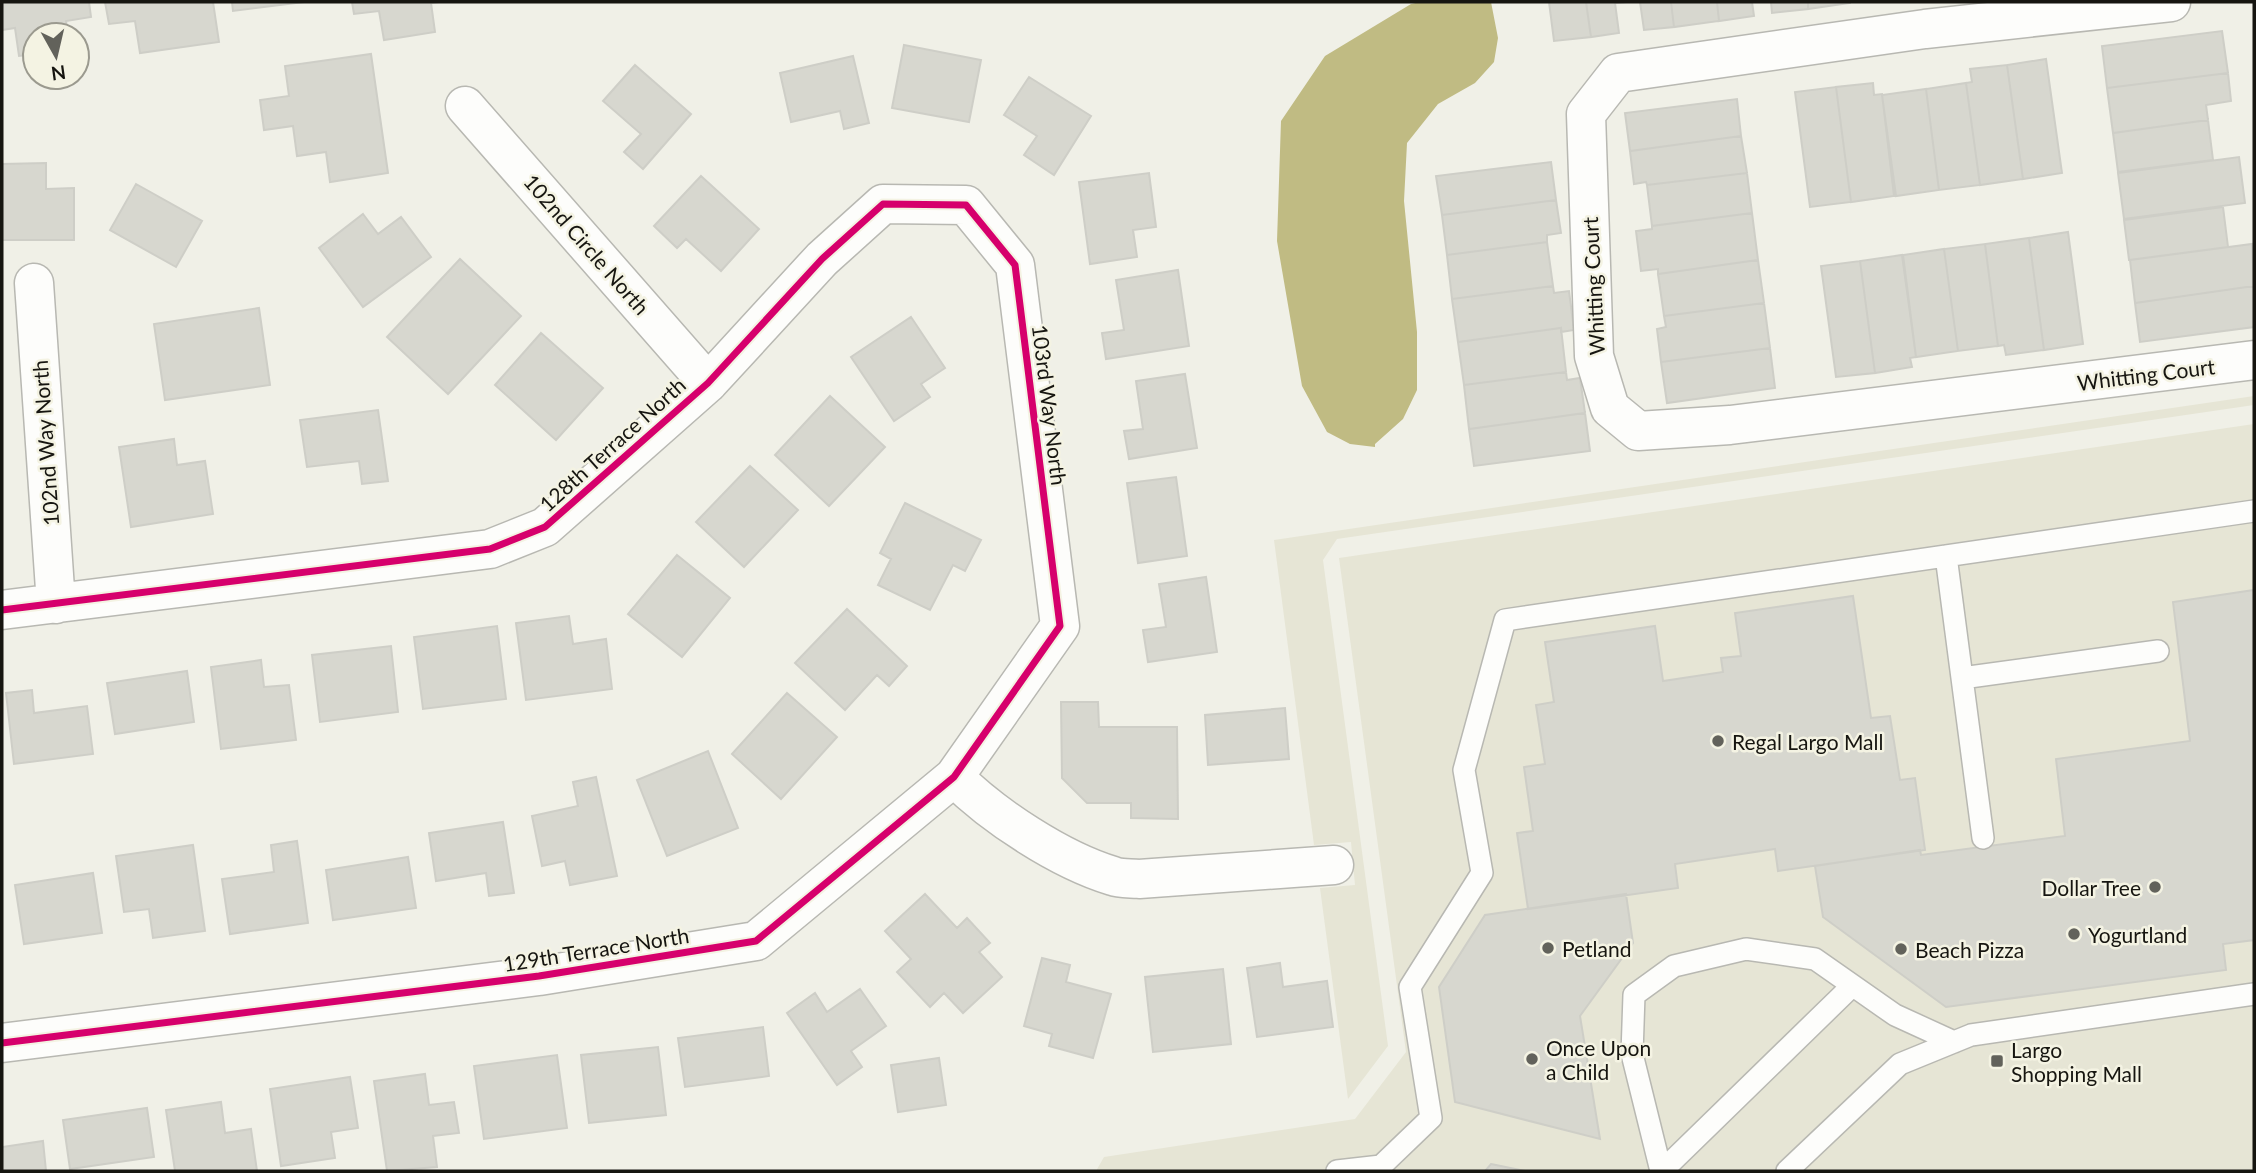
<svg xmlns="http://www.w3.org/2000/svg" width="2256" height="1173" viewBox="0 0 2256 1173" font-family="Lato,sans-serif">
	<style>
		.built { fill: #e6e5d5 }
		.water { fill: #c0bb83 }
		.building { fill: #d7d7cf; stroke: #cecec7; stroke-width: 2 }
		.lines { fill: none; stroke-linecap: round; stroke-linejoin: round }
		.lane-casing { stroke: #b8b8b2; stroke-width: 24 }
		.street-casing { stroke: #b8b8b2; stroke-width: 41 }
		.lane { stroke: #fdfdfb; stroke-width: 21 }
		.street { stroke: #fdfdfb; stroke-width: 38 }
		.cycleway-casing { stroke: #f4f3e3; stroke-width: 11 }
		.cycleway { stroke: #d6006c; stroke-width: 7 }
		.poi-dot { fill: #62625b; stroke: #f4f3e3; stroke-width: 2.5 }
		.labels { text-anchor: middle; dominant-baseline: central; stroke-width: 5; stroke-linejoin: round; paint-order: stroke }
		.street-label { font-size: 21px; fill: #161510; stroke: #f4f3e3 }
		.poi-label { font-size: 21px; fill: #161510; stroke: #f4f3e3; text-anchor: start }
	</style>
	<rect width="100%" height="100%" fill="#f0f0e7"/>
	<path class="built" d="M2254 396V405L1337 539 1323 560 1388 1046 1348 1099 1320 888 1355 885 1351 842 1314 845 1274 540Z
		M2254 424V1171H1096L1104 1157 1355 1119 1406 1052 1339 558Z"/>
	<path class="water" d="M1420 2H1491L1498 38 1494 62 1475 83 1438 104 1407 143 1404 201 1417 332V390L1403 419 1375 444V447L1350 444 1327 432 1302 386 1277 241 1281 121 1325 56 1411 4Z"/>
	<path class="building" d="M2 2H89L91 17 66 21 68 35H35V54L19 56 15 28 2 30Z
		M105 2H213L219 42 140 53 135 21 109 24Z
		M232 2H304L233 11Z
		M352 2H439L431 3 435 32 384 40 379 11 354 14Z
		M1549 2H1586L1591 37 1554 41Z
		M1586 2H1627L1615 3 1619 33 1591 37Z
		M1640 2H1671L1674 27 1644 30Z
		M1671 2H1717L1719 21 1674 27Z
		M1717 2H1752L1754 16 1719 21Z
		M1771 2H1808V9L1772 13Z
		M1808 2H1850V3L1808 9Z
		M2222 31 2228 73 2107 88 2102 46Z
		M904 45 981 60 969 122 892 108Z
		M371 54 388 173 330 182 326 152 297 156 293 126 264 130 260 100 289 96 285 66Z
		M853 56 869 123 844 129 840 111 791 122 780 73Z
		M2046 59 2062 173 2023 179 2007 65Z
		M635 65 691 114 643 169 624 152 641 134 603 101Z
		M2007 65 2023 179 1980 185 1966 83 1972 82 1970 69Z
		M2228 73 2231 101 2206 105 2208 120 2113 133 2107 88Z
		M1029 77 1091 116 1054 175 1024 155 1037 136 1004 115Z
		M1873 83 1874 95 1882 94 1894 196 1851 202 1836 87Z
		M1966 83 1980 185 1939 190 1926 89Z
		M1836 87 1851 202 1810 207 1795 92Z
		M1926 89 1939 190 1896 196 1882 95Z
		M1737 99 1741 136 1630 151 1625 113Z
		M2208 120 2213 160 2118 172 2113 133Z
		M1741 136 1747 173 1647 185 1646 182 1634 184 1630 151Z
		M2239 157 2245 203 2124 219 2118 173Z
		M1551 162 1556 200 1442 215 1436 176Z
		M46 163V189L74 188V240H2V164Z
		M1149 173 1156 227 1133 230 1137 257 1090 264 1079 182Z
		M1747 173 1752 213 1652 226 1647 185Z
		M701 176 759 229 721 271 686 239 677 248 654 226Z
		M136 184 202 221 176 267 110 230Z
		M1556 200 1561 233 1547 235V242L1447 255 1442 215Z
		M2223 207 2228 247 2129 260 2124 220Z
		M1752 213 1758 260 1658 274V269L1641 271 1636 231 1652 229V226Z
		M363 214 378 234 401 217 431 257 363 307 319 248Z
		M2068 232 2083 344 2044 350 2029 238Z
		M2029 238 2044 350 2006 355 2004 345 1998 346 1985 244Z
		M1547 242 1553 286 1452 299 1447 255Z
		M1985 244 1998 346 1958 351 1944 249Z
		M2252 244 2254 286 2135 303 2130 260Z
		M1944 249 1958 351 1916 357 1903 255Z
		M1902 255 1916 357 1910 358 1912 367 1875 373 1860 261Z
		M460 259 521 316 448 394 387 337Z
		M1758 260 1764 303 1664 316 1658 274Z
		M1860 261 1875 373 1836 377 1821 266Z
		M1178 270 1189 346 1106 359 1102 333 1124 330 1116 280Z
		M1553 286 1554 293 1569 291 1574 330 1561 332V328L1458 342 1452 299Z
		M2254 286V327L2140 342 2135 303Z
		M1764 303 1770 348 1661 362 1657 329 1666 327 1664 316Z
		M259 308 270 385 165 400 154 324Z
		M911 317 945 368 921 384 930 397 894 421 851 357Z
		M1561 328 1566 372 1464 385 1458 342Z
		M541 333 603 388 556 440 495 385Z
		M1770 348 1775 388 1667 403 1661 362Z
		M1566 372 1567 380 1580 378 1585 413 1469 429 1464 385Z
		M1185 374 1197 448 1129 459 1124 431 1143 429 1136 381Z
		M830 396 885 447 829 506 775 455Z
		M378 410 388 481 362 484 359 461 307 467 300 420Z
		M1585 413 1590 451 1474 466 1469 429Z
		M174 439 177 465 205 461 213 514 131 527 119 447Z
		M750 466 798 510 744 567 696 522Z
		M1176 477 1187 556 1138 563 1127 483Z
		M905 503 981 540 965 571 953 565 930 610 878 585 891 559 880 553Z
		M677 555 730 598 682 657 628 614Z
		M1206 577 1217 652 1148 662 1143 630 1166 627 1159 584Z
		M2254 590V940L2223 944 2226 970 1946 1007 1823 917 1815 866 1920 850 1921 855 2065 836 2056 759 2190 741 2173 602Z
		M1853 596 1871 718 1890 716 1900 780 1915 778 1925 850 1778 871 1775 849 1675 864 1678 888 1528 909 1517 833 1533 831 1524 767 1545 764 1536 705 1554 702 1545 642 1655 626 1663 681 1723 672 1721 658 1741 656 1735 613Z
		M847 609 907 666 889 686 877 675 845 710 795 663Z
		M569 616 573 644 606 639 612 689 526 700 516 623Z
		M497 626 506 699 423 709 414 637Z
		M391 646 398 712 320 722 312 655Z
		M261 660 264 687 289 685 296 740 221 749 211 667Z
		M187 671 194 722 115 734 107 683Z
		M32 690 34 713 87 706 93 754 14 764 6 693Z
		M787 693 837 737 781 799 732 754Z
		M1061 702H1098L1099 727H1177L1178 819 1131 818V803H1087L1062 778Z
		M1285 708 1289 759 1208 765 1205 715Z
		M708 751 738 828 667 856 637 780Z
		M596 777 617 876 570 885 565 861 542 866 532 816 578 806 573 782Z
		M503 822 514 893 489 896 486 873 436 881 429 833Z
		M297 841 308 923 230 934 222 879 274 872 271 845Z
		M193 845 205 931 153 938 149 909 124 912 116 856Z
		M408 857 416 908 333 920 326 870Z
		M93 873 102 933 24 944 15 885Z
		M925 894 957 928 967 918 990 943 979 952 1002 977 963 1013 944 993 930 1007 897 972 911 959 885 931Z
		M1626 894 1633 943 1580 1016 1600 1139 1455 1102 1439 987 1485 915Z
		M1042 958 1070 965 1066 982 1111 994 1093 1058 1049 1046 1052 1034 1024 1026Z
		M1280 963 1283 987 1327 981 1333 1027 1257 1037 1247 968Z
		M1223 969 1231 1044 1153 1052 1145 977Z
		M860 989 886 1026 851 1051 862 1067 837 1085 787 1013 815 993 827 1012Z
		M763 1027 769 1076 685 1087 678 1038Z
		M658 1047 666 1115 589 1123 581 1055Z
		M557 1055 567 1128 484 1139 474 1066Z
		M939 1058 946 1105 898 1112 891 1065Z
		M425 1074 429 1105 454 1102 459 1133 433 1136 437 1167 387 1171 374 1081Z
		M350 1077 358 1128 331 1132 335 1158 281 1166 270 1089Z
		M221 1102 225 1133 251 1129 257 1171H175L166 1110Z
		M147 1108 154 1157 70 1169 63 1120Z
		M43 1141 46 1171H2V1147Z
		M1491 1164 1525 1171H1485Z"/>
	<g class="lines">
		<g class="lane-casing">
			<path id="lane" d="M1946 556 1983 838
				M1962 678 2158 651
				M1337 1171 1381 1166 1431 1118 1410 987 1482 873 1464 770 1505 620 2254 511
				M1661 1171 1632 1054 1634 995 1674 966 1746 949 1815 959 1895 1015 1954 1042
				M1662 1171 1852 986
				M1787 1171 1900 1064 1971 1035 2254 994"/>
		</g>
		<g class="street-casing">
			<path id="street" d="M2171 2 1925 29 1618 73 1586 114 1594 356 1610 408 1638 431 1730 425 2254 360
				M465 106 708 383
				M34 283 56 604
				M2 610 490 549 545 527 708 383 822 259 883 204 966 205 1015 265 1060 626 954 777 756 941 539 976 2 1043
				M954 777C993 816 1060 860 1113 876 1121 879 1131 878 1139 879L1334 865"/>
		</g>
		<use href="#lane" class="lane"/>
		<use href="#street" class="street"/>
		<g class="cycleway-casing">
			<path id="cycleway" d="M2 610 490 549 545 527 708 383 822 259 883 204 966 205 1015 265 1060 626 954 777 756 941 539 976 2 1043"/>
		</g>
		<use href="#cycleway" class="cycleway"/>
	</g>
	<g class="poi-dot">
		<circle cx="1718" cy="741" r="7"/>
		<circle cx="2155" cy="887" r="7"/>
		<circle cx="2074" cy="934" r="7"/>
		<circle cx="1548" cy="948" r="7"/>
		<circle cx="1901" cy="949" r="7"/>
		<circle cx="1532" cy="1059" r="7"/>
		<rect x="1990" y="1054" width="14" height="14" rx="3.5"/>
	</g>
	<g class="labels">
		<g class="street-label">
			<text transform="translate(587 244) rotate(49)">102nd Circle North</text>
			<text transform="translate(1593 286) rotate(-93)">Whitting Court</text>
			<text transform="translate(2146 374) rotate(-7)">Whitting Court</text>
			<text transform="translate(1050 405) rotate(83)">103rd Way North</text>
			<text transform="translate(45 443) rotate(-94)">102nd Way North</text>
			<text transform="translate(612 444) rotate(-42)">128th Terrace North</text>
			<text transform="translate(596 949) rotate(-9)">129th Terrace North</text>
		</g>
		<g class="poi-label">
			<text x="1732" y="741">Regal Largo Mall</text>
			<text x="2141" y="887" text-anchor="end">Dollar Tree</text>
			<text x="2088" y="934">Yogurtland</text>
			<text x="1562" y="948">Petland</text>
			<text x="1915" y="949">Beach Pizza</text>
			<text x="1546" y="1047">Once Upon<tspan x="1546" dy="24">a Child</tspan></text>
			<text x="2011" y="1049">Largo<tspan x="2011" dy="24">Shopping Mall</tspan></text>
		</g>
	</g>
	<rect width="2256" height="1173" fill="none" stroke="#161510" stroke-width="7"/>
	<g transform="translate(56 56) rotate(172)"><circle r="33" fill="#f4f3e3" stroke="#9b9a8f" stroke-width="2"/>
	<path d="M0-5L12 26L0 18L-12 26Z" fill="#62625b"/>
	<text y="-10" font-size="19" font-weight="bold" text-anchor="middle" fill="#161510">N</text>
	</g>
</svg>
